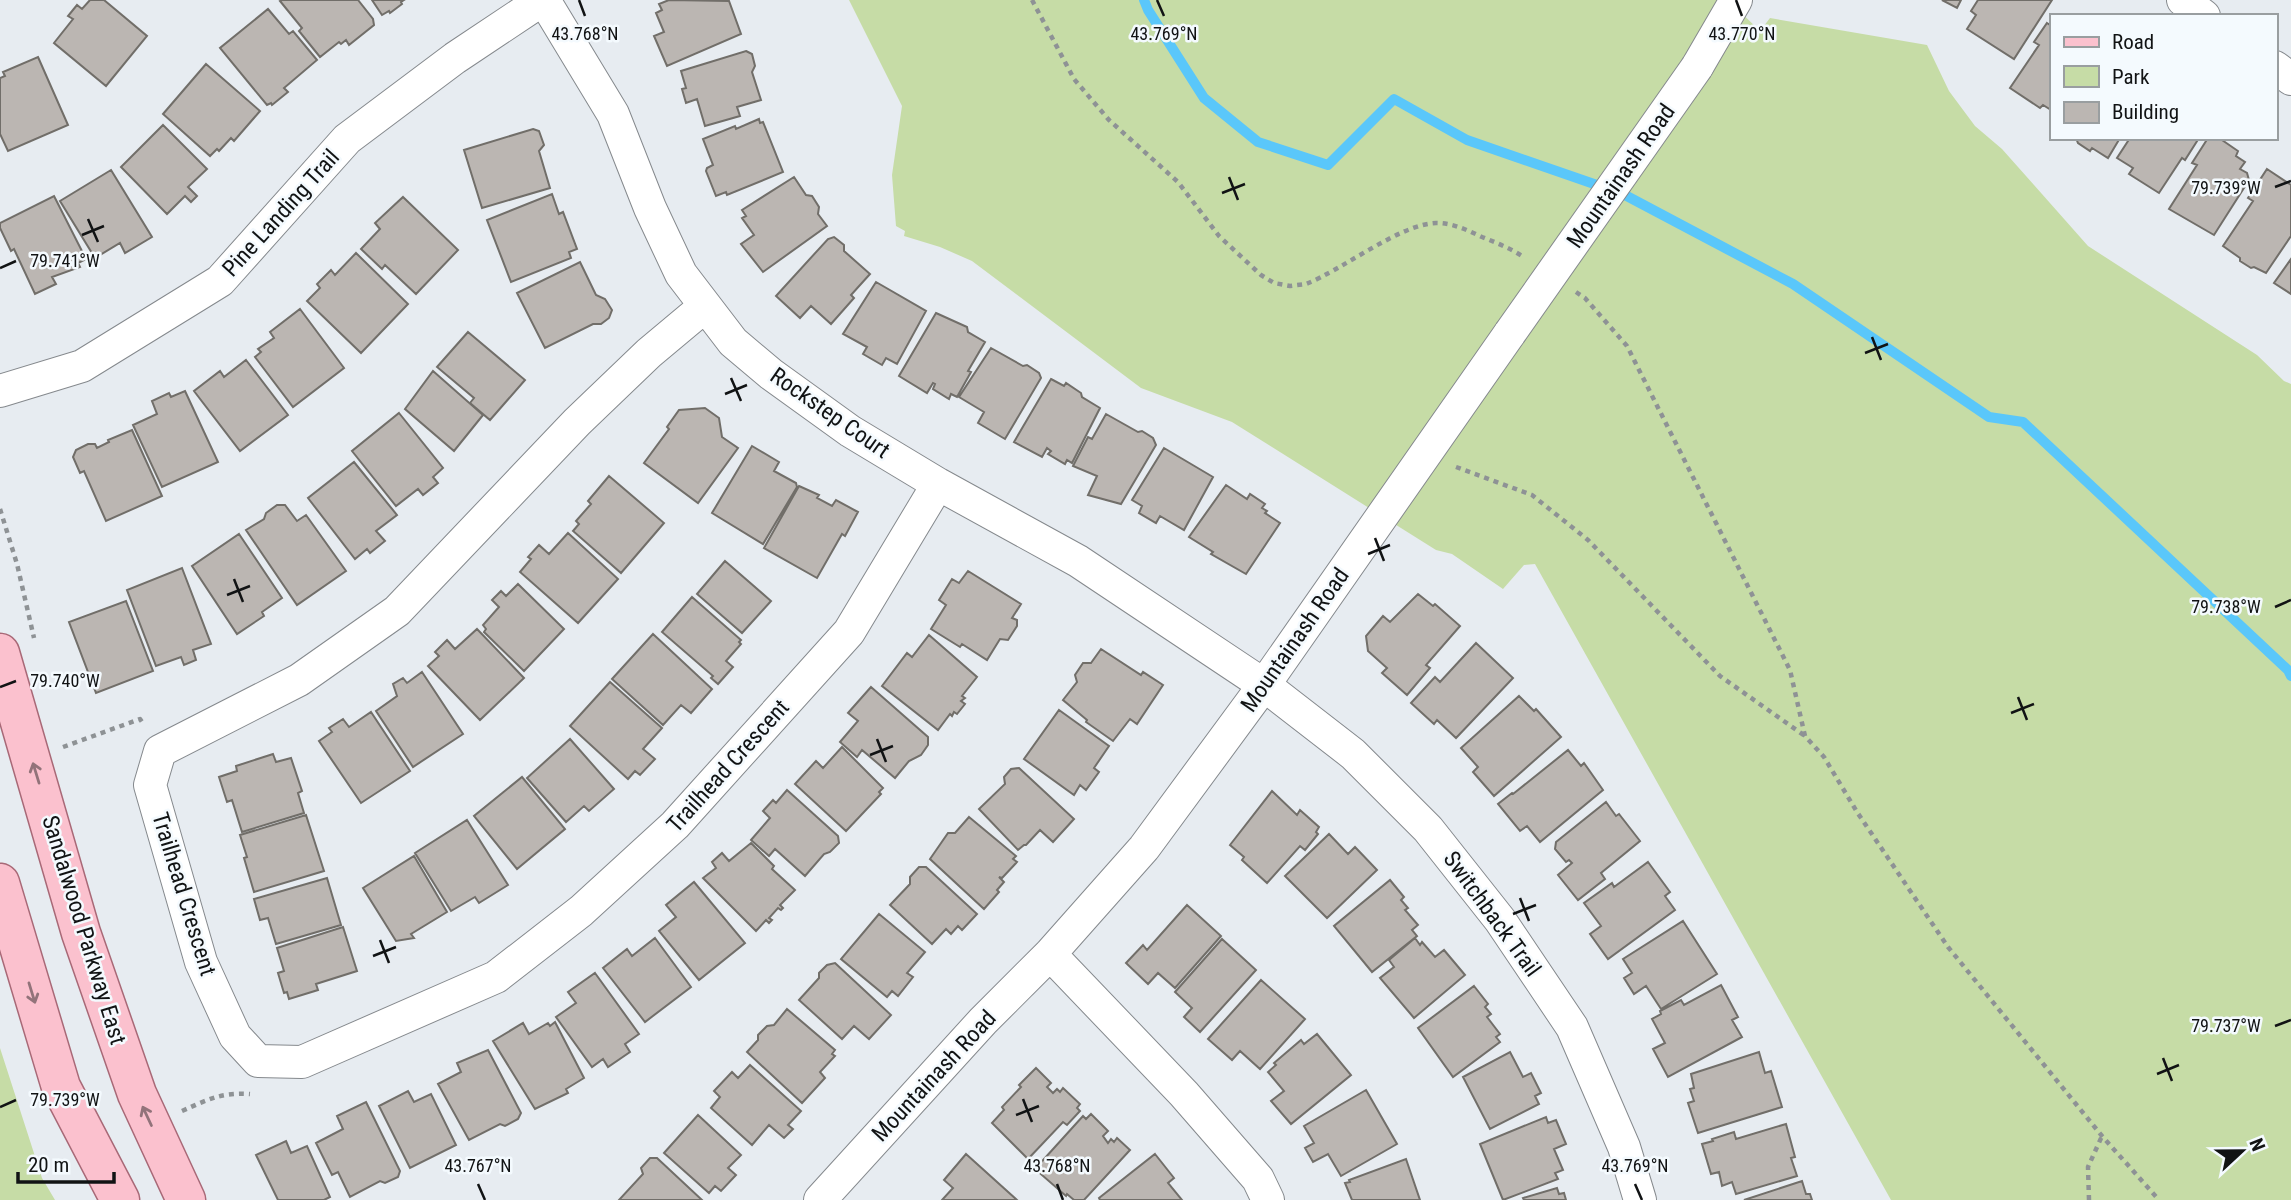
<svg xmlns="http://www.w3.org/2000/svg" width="2291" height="1200" viewBox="0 0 2291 1200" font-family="'Roboto Condensed',sans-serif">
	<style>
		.green { fill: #c6dca6 }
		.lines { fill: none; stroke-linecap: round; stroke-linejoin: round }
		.stream { stroke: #5ac7fa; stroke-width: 10 }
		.building { fill: #bbb6b2; stroke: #716e69; stroke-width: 2 }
		.minor-casing { stroke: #85898d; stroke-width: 34 }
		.major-casing { stroke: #a86977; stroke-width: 41 }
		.path { stroke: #8e9295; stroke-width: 4.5; stroke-dasharray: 5 5; stroke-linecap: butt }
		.minor { stroke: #fff; stroke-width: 32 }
		.major { stroke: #fbc1ce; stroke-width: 38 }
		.minor-bridge-casing { stroke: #85898d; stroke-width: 34; stroke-linecap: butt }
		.minor-bridge { stroke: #fff; stroke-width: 32 }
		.oneway { stroke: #92737a }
		.ticks { fill: none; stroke: #111314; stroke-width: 2.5 }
		.labels { text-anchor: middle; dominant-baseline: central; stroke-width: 5; stroke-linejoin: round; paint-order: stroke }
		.street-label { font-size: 23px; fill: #111314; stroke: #f4fafe }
		.ticks-label { font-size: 18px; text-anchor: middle; fill: #111314; stroke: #f4fafe; stroke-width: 5; stroke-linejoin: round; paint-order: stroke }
	</style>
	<rect width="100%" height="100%" fill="#e7ecf1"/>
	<path class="green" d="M849 0H1728L1760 31 1770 18 1927 45 1949 91 1975 126 2002 149 2088 246 2257 355 2284 381 2291 384V1200H1891L1535 564 1524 565 1503 589 1452 554 1436 550 1232 422 1141 388 972 261 940 247 904 236 905 231 896 226 892 175 902 106Z
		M0 1048 42 1178 55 1200H0Z"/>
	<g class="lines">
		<path class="stream" d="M1144 0 1148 10 1204 98 1258 142 1328 165 1394 99 1467 140 1623 194 1793 284 1989 417 2023 422 2288 670 2291 676"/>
	</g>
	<path class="building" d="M90 0H104L147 36 106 86 54 43 73 19 68 16 77 5 82 9Z
		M282 0H358L373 19 374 25 349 45 346 40 341 44 339 42 320 57 299 31 302 28 280 1Z
		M372 0H404L401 2 402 4 390 13 389 11 382 15Z
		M669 0 729 1 741 34 667 66 654 36 664 32 656 13 662 10 659 4Z
		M1942 0H1961L1957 8Z
		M1978 0H2052L2014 59 1967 29 1976 15 1971 11Z
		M268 9 289 34 293 31 317 60 284 88 288 92 272 105 271 103 267 105 220 48Z
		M2047 23 2050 25 2051 24V110L2043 105 2040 108 2010 88 2039 45 2034 42Z
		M746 51 752 54 755 66 752 72 761 100 737 107 740 116 705 126 697 99 686 103 682 89 686 88 681 71Z
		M38 57 68 125 8 151 0 134V78L5 76 3 72Z
		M206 64 260 111 234 141 231 138 219 151 217 149 210 156 163 114Z
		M759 119 760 123 763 122 783 172 727 195 726 192 716 196 706 171 707 168 713 165 703 139 735 126 736 129Z
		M163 125 207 169 188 187 197 196 191 202 185 196 167 214 121 167Z
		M533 129 539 131 544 145 539 151 550 188 482 208 464 150Z
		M2076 138H2120L2108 158 2092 148 2090 151 2078 143Z
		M2130 138H2199L2185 160 2182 158 2159 193 2129 174 2133 168 2117 158Z
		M2208 138H2219L2238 151 2236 156 2245 162 2240 169 2247 173 2249 180 2214 235 2169 209 2197 165 2192 163Z
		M2267 169 2291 185V236L2266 273 2254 267 2251 268 2240 261V258L2223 246 2253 201 2248 198Z
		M111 170 152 237 125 253 120 243 95 258 60 201Z
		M794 177 806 195 812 196 819 207 818 214 827 226 763 272 741 244 754 235 742 218 746 216 742 210Z
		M552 194 559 214 563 212 577 249 569 252 571 258 511 282 487 220Z
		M54 196 86 259 78 263 80 267 52 277 56 284 35 294 14 249 11 251 0 228V223Z
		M403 197 458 250 416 294 385 265 382 269 361 249 380 229 375 223Z
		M834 237 844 245V251L870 274 851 295 854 298 831 324 811 306 800 318 776 296 828 239Z
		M356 253 408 304 361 353 307 301 320 288 317 284 331 270 335 275Z
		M2291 259V294L2274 283Z
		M580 262 596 295 605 299 612 310 609 318 601 324H593L545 348 517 293Z
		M876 282 926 311 897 364 886 358 882 365 863 354 867 347 843 334Z
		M300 309 344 368 293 407 255 357 261 352 258 349 274 338 270 332Z
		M936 313 967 327 968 332 985 342 968 371 971 372 957 397 951 394 949 399 933 389 935 384 933 383 927 393 899 376Z
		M468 332 525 380 490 420 470 403 474 398 437 367Z
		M991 348 1023 366 1027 365 1039 373 1041 378 1005 439 978 423 984 412 959 397Z
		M246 360 288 415 240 451 194 391 220 371 224 377Z
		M433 371 483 415 454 451 405 409Z
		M1051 379 1064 386 1066 383 1081 393 1082 397 1100 408 1072 463 1067 460 1065 464 1048 454 1051 451 1047 448 1042 457 1014 442Z
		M185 391 218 462 162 487 133 425 157 414 152 401 169 393 171 397Z
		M705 408 719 418 722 437 738 448 698 503 644 463 669 429 667 427 679 410Z
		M399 413 443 468 433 477 438 483 423 495 418 489 396 506 352 451Z
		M1106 414 1138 432 1142 431 1153 438 1156 445 1121 504 1088 495 1097 476 1073 466 1088 437 1092 439Z
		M132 430 162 496 106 521 84 471 80 473 73 457 76 450 88 444H95L97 448 109 442 108 440Z
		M752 446 779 462 774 471 796 483 797 487 763 544 712 513Z
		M1164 448 1213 477 1184 530 1160 516 1156 523 1139 513 1142 506 1132 500Z
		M354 462 397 515 376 531 385 541 370 553 367 549 355 559 308 498Z
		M609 476 664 523 621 573 573 531 579 524 576 521 591 504 588 501Z
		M1226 485 1247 499 1250 494 1265 504 1262 508 1267 511 1265 513 1280 523 1246 574 1211 554 1213 552 1189 537Z
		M799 486 819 495 817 498 832 506 836 500 858 512 845 536 842 534 817 578 764 548Z
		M277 505H285L297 521 306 515 346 571 297 605 246 530 264 519 266 513Z
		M568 533 618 579 578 623 520 572 531 559 528 557 539 545 549 554Z
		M239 534 282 598 262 612 264 616 237 634 192 566Z
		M725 561 771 601 742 633 697 594Z
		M182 568 211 644 193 650 196 660 184 665 181 657 156 666 127 590Z
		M968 571 1021 604 1012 618 1017 620V626L1008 640 1000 639 987 660 962 644 960 647 931 629 946 605 939 600 952 579 959 583Z
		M518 584 564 629 524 671 484 632 486 629 483 625 499 607 492 600 501 591 506 596Z
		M1418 594 1433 606 1435 604 1460 626 1426 665 1430 668 1407 695 1382 673 1387 668 1368 651 1366 636 1383 616 1390 622Z
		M692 597 741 640 739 642 741 644 726 661 733 667 718 684 711 678 713 676 662 632Z
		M126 601 153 671 96 693 69 622Z
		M477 629 524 678 480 720 428 666 439 656 435 652 447 640 455 649Z
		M653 634 712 689 691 713 681 705 663 725 612 679Z
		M929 635 977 677 962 696 965 698 961 701 965 704 957 714 954 712 952 716 950 714 938 730 882 686 907 653 912 657Z
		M1476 643 1513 678 1456 738 1437 720 1434 724 1411 703 1435 677 1440 682Z
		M1101 649 1141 675 1143 672 1163 685 1137 724 1130 719 1113 741 1086 722 1087 720 1063 700 1077 682 1075 675 1083 663H1091Z
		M422 672 463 734 413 767 376 711 397 696 393 684 403 678 407 683Z
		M610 682 662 728 643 749 655 759 640 775 635 771 628 779 570 726Z
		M871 687 928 737V745L921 755 909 761 895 778 862 750 857 757 840 742 858 721 848 713Z
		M1519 696 1534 711 1536 709 1561 737 1494 796 1473 772 1478 767 1461 748Z
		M1059 710 1109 746 1094 768 1099 772 1086 790 1080 785 1074 795 1024 759Z
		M371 712 410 771 361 803 319 741 332 732 329 728 343 719 349 727Z
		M570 739 614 789 589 811 584 806 566 822 527 778Z
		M842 747 883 788 879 792 881 794 846 831 795 784 816 761 823 768Z
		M1568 750 1581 766 1584 763 1603 790 1540 842 1527 826 1520 831 1498 804 1512 793 1513 794Z
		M273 754 276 762 291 758 302 791 298 793 304 813 242 832 232 800 227 802 219 777 237 771 236 766Z
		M1019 768 1074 819 1053 842 1040 830 1026 845H1024L1018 850 979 809 1005 784 1004 777 1011 769Z
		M522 777 565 829 517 869 474 816Z
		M787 790 838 836 839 843 830 852 824 854 805 876 775 849 769 856 751 840 770 818 763 811 773 800 776 803Z
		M1272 791 1297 815 1300 810 1319 827 1316 832 1318 834 1305 850 1300 846 1267 883 1242 860 1244 857 1230 845Z
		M1606 802 1616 816 1619 814 1640 841 1601 873 1605 879 1578 900 1558 875 1572 863 1569 860 1566 862 1555 849 1556 842Z
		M306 815 324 871 254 892 244 858 247 857 240 835Z
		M969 817 1016 856 1013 859 1017 862 1002 878 999 877 1004 882 997 890 999 892 984 909 930 859 948 833H955Z
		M467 820 508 885 479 903 475 897 451 911 415 853Z
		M1329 834 1348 854 1355 847 1377 870 1327 918 1285 876Z
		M751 843 774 866 772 869 795 890 780 905 783 908 781 910 778 908 769 918 772 920 769 923 766 920 756 931 703 878 716 868 712 862 722 853 729 861Z
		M414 856 447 912 411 934 414 938 396 941 363 888Z
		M1648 862 1670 892 1665 896 1675 910 1608 959 1590 934 1601 926 1584 903 1612 883 1614 887Z
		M919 867H926L977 914 962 930 958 926 951 934 946 929 932 944 890 905 910 884V877Z
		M327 878 341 925 276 944 268 918 260 920 254 899Z
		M1390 880 1404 897 1401 900 1408 908 1405 910 1418 925 1412 930 1417 936 1372 972 1334 926Z
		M694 882 745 943 699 980 659 931 676 917 666 905Z
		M1187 905 1221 936 1175 988 1158 973 1148 984 1126 963 1143 945 1147 950Z
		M879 914 925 952 907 973 913 977 898 996 892 991 887 997 841 959Z
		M1683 921 1717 974 1661 1009 1646 986 1634 994 1624 978 1632 973 1623 959Z
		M343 927 357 971 316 984 318 990 289 999 287 992 284 993 278 973 284 971 277 948Z
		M655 938 691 987 645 1022 603 968 627 949 632 956Z
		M1415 938 1420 945 1422 942 1435 957 1444 950 1465 975 1414 1018 1380 978 1394 967 1389 960Z
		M1222 939 1256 970 1200 1032 1184 1017 1192 1008 1175 992Z
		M835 963 891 1015 869 1039 854 1026 842 1039 799 1000 819 978V973L827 965Z
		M595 973 639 1034 625 1044 630 1052 608 1067 603 1059 592 1067 556 1017 576 1003 568 992Z
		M1261 980 1305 1019 1260 1069 1240 1051 1232 1060 1208 1039Z
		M1721 985 1738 1017 1732 1020 1742 1037 1668 1077 1653 1049 1665 1043 1652 1019 1661 1014 1660 1011 1681 1000 1684 1005Z
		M1474 986 1488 1004 1485 1007 1491 1014 1487 1017 1500 1034 1496 1037 1500 1042 1453 1077 1418 1028Z
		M787 1009 835 1050 832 1054 835 1056 820 1072 825 1078 802 1103 747 1052 758 1040V1035L767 1026 774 1025Z
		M555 1022 584 1078 566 1089 568 1093 535 1109 493 1041 523 1023 529 1034 548 1023 550 1026Z
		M1317 1034 1351 1075 1291 1124 1271 1101 1284 1091 1268 1072 1276 1065 1274 1063 1301 1040 1304 1044Z
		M488 1050 521 1113 518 1119 505 1126 500 1124 469 1140 438 1084 461 1072 457 1063Z
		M1510 1052 1523 1077 1531 1073 1541 1093 1535 1096 1539 1104 1490 1129 1463 1077Z
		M1759 1052 1765 1073 1771 1071 1782 1107 1698 1133 1688 1103 1694 1101 1690 1089 1694 1088 1691 1074Z
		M750 1065 801 1111 788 1125 793 1129 784 1138 769 1125 752 1145 711 1108 720 1097 714 1091 732 1072 738 1078Z
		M1036 1068 1051 1083 1047 1087 1053 1093 1057 1089 1060 1092 1063 1088 1080 1104 1077 1108 1080 1111 1067 1125 1063 1122 1028 1159 992 1123 1004 1110 1002 1107 1021 1087 1019 1085Z
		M1366 1090 1397 1144 1341 1176 1328 1154 1313 1162 1305 1148 1314 1143 1304 1126Z
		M408 1091 414 1102 431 1094 456 1145 410 1168 379 1106Z
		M366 1102 400 1171 398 1177 385 1183 380 1181 350 1197 338 1172 332 1175 316 1143 343 1129 337 1116Z
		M1091 1114 1108 1131 1103 1136 1108 1143 1111 1139 1114 1142 1117 1138 1130 1150 1084 1200H1074L1067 1194 1066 1196 1035 1169 1083 1116 1086 1119Z
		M698 1115 741 1155 728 1168 736 1175 721 1191 715 1186 709 1193 664 1153Z
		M1546 1117 1548 1123 1556 1120 1566 1144 1554 1149 1563 1170 1555 1173 1558 1179 1503 1200 1480 1144Z
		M1786 1124 1795 1157 1791 1158 1797 1176 1736 1194 1732 1182 1722 1186 1719 1172 1711 1174 1702 1144 1713 1141 1712 1139 1734 1132 1736 1139Z
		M286 1141 291 1153 307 1146 330 1197 324 1200H278L256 1155Z
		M966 1154 1017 1200H942L953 1188 944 1180Z
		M1155 1154 1174 1178 1168 1183 1182 1200H1100L1099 1198Z
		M650 1158H657L702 1200H619L643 1174 641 1168Z
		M1406 1159 1420 1200H1352L1345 1183 1350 1182 1349 1180Z
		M1802 1181 1806 1194H1810L1812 1200H1744Z
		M1557 1188 1559 1194 1564 1193 1566 1200H1524L1523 1198Z"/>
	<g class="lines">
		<g class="minor-casing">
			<path id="minor" d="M544 0 613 114 650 208 681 274 733 342 771 374 850 431 938 484 1078 561 1264 685 1353 754 1428 829 1500 920 1572 1027 1624 1147 1640 1200
				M2183 0 2204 16
				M1697 67 1736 0
				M2275 67 2291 79
				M704 307 649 353 577 422 397 611 299 680 160 751 150 785 201 962 235 1036 258 1061 302 1062 496 977 581 911 675 825 849 632 938 484
				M0 391 82 366 220 281 347 139 455 58 542 0
				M1050 954 1184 1094 1258 1179 1268 1200
				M820 1200 983 1021 1050 954 1144 848 1264 685 1510 333"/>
		</g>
		<g class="major-casing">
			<path id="major" d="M0 653 81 933 137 1094 186 1200
				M0 883 61 1087 120 1200"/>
		</g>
		<path class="path" d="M1032 0 1074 79 1109 120 1178 182 1219 236 1261 275 1274 283 1290 286 1306 284C1342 270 1400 224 1436 223 1453 223 1467 230 1482 237 1497 243 1512 249 1525 258
			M1576 292 1585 298 1627 346 1790 670 1805 736 1824 757 1857 812 1948 947 2102 1136 2159 1200
			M1456 467 1532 495 1588 540 1720 676 1805 736
			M0 509 17 564 34 638
			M63 747 140 719 144 725
			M182 1111C207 1100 221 1092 250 1094
			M2089 1200 2088 1167 2102 1136"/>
		<use href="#minor" class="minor"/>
		<use href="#major" class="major"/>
		<g class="minor-bridge-casing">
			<path id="minor-bridge" d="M1510 333 1697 67"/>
		</g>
		<use href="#minor-bridge" class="minor-bridge"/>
	</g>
	<defs><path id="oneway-shaft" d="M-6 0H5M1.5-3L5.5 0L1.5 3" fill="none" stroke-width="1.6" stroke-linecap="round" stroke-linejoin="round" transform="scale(1.75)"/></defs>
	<g class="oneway">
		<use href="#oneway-shaft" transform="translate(36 773) rotate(-107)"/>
		<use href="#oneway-shaft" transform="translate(32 993) rotate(73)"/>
		<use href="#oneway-shaft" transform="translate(147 1116) rotate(-115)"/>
	</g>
	<path class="ticks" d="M579 0 585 16M1157 0 1164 16M1736 0 1742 16M1229 177 1238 200M2275 187 2291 181M1222 193 1245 184M88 219 98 242M82 235 104 226M0 268 16 261M1872 337 1881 360M1865 353 1888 344M731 378 741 401M725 394 747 385M1375 538 1384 561M1368 554 1390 545M234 579 243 602M227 595 250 586M2275 607 2291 600M0 687 16 681M2018 697 2027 720M2011 713 2034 704M877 739 886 762M870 755 893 746M1520 898 1529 921M1513 914 1536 905M380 940 389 963M373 956 396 947M2275 1026 2291 1020M2163 1058 2172 1081M2157 1074 2179 1065M1023 1099 1032 1122M0 1107 16 1100M1016 1115 1039 1106M478 1184 485 1200M1057 1184 1063 1200M1635 1184 1642 1200"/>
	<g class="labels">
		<g class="street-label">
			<text transform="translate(1621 176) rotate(-55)">Mountainash Road</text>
			<text transform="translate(281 213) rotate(-48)">Pine Landing Trail</text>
			<text transform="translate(830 413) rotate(35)">Rockstep Court</text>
			<text transform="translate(1295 640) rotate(-55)">Mountainash Road</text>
			<text transform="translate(728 766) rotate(-48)">Trailhead Crescent</text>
			<text transform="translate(184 894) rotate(73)">Trailhead Crescent</text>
			<text transform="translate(1492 914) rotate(54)">Switchback Trail</text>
			<text transform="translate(84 930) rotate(73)">Sandalwood Parkway East</text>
			<text transform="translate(934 1076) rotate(-47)">Mountainash Road</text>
		</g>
	</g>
	<g class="ticks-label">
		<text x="585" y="40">43.768°N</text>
		<text x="1164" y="40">43.769°N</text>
		<text x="1742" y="40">43.770°N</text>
		<text x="2226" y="194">79.739°W</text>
		<text x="65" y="267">79.741°W</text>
		<text x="2226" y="613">79.738°W</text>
		<text x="65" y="687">79.740°W</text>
		<text x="2226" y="1032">79.737°W</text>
		<text x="65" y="1106">79.739°W</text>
		<text x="478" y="1172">43.767°N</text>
		<text x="1057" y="1172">43.768°N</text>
		<text x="1635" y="1172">43.769°N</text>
	</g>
	<rect x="2050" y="14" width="228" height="126" fill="#f4fafe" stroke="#999ea0" stroke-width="2"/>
	<rect x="2064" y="37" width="35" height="10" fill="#fbc1ce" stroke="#999ea0" stroke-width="2"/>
	<text x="2112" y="49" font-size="21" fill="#111314">Road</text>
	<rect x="2064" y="66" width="35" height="21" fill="#c6dca6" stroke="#999ea0" stroke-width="2"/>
	<text x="2112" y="84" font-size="21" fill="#111314">Park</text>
	<rect x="2064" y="102" width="35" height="21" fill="#bbb6b2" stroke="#999ea0" stroke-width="2"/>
	<text x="2112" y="119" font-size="21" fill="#111314">Building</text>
	<g transform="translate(2242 1151) rotate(68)" stroke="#f4fafe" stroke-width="5" paint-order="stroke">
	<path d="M0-5L12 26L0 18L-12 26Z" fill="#111314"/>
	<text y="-10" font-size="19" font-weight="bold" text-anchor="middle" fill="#111314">N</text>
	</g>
	<path d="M18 1172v10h96v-10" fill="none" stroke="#111314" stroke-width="3.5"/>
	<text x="28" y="1172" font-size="21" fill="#111314" stroke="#f4fafe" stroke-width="5" paint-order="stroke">20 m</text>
</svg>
